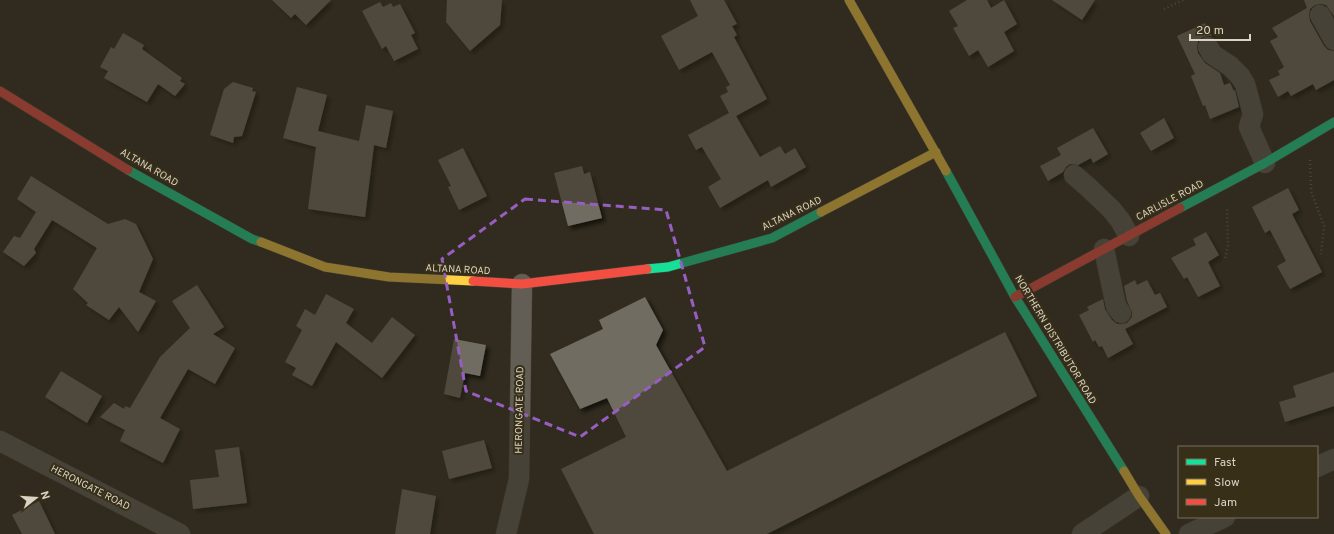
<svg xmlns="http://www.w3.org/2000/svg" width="1334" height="534" viewBox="0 0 1334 534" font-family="Overpass,sans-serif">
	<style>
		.building { fill: #716c62; filter: url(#shadow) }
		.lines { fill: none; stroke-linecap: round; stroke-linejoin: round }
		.street-casing { stroke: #4e493f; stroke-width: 21 }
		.fast-casing { stroke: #4e493f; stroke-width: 10 }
		.slow-casing { stroke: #4e493f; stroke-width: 10 }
		.jam-casing { stroke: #4e493f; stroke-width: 10 }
		.path { stroke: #67625a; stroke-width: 2.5; stroke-dasharray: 1 3; stroke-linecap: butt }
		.street { stroke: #625e55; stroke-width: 20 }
		.fast { stroke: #16e098; stroke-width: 9 }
		.slow { stroke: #ffcf43; stroke-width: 9 }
		.jam { stroke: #f24e42; stroke-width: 9 }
		.marked { fill: none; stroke: #975ec1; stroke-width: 3; stroke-dasharray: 8 5; stroke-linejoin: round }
		.labels { text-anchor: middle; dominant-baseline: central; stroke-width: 4; stroke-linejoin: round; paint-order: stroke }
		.street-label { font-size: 10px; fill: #d9d3c6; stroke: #382f18 }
	</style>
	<defs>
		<filter id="shadow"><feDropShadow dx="3.5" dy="3.5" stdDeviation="2" flood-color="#0009"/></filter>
	</defs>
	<rect width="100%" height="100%" fill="#312c1f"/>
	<path class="building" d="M272 0H331L306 25 295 14 291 18Z
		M447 0H502L500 25 470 51 446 22Z
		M690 0H724L737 24 732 26 737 35 734 37 767 99 736 116 760 157 780 146 785 154 795 148 806 167 771 187 768 180 720 208 708 187 721 179 702 147 696 150 688 135 729 113 720 96 728 92 726 87 730 85 712 52 679 70 661 36 698 16Z
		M967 0H987L991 8 1004 0 1017 24 1004 32 1014 51 988 67 978 50 969 56 953 28 958 26 949 11Z
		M1052 0H1095L1082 20Z
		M1304 0H1334V16L1326 5 1321 4 1315 5 1310 9 1309 15 1310 21 1324 46 1328 50 1334 51V80L1316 90 1313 84 1291 96 1288 91 1278 97 1269 80 1280 75 1278 71 1284 67 1270 41 1278 37 1272 28 1307 8Z
		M380 2 383 7 391 3 393 7 400 4 415 33 411 35 418 49 394 61 386 46 382 49 362 11Z
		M1205 23 1212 36H1208L1203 37 1198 41 1197 47 1198 53 1205 63 1220 73 1224 85 1230 83 1234 91 1235 90 1239 107 1210 119 1205 105 1203 106 1191 76 1195 74 1177 36Z
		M123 33 144 45 142 49 182 78 180 81 185 84 175 96 158 84 147 102 104 78 108 71 100 67 111 47 114 49Z
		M233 82 253 88 252 91 256 92 242 136 234 137 233 143 210 135 224 89Z
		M297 87 327 95 318 131 359 141 366 105 393 111 386 148 374 145 365 217 308 209 316 147 283 138Z
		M1164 118 1174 138 1151 151 1140 133Z
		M1093 128 1108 154 1093 163 1091 158 1078 165 1070 164 1066 167 1063 172 1048 181 1040 166 1061 155 1057 148Z
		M463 148 487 196 459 210 448 187 451 186 438 160Z
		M582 166 584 174 590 172 602 218 568 226 554 173Z
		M31 176 108 224 125 219 136 224 153 259 139 292 156 301 138 332 119 307 109 320 86 305 88 303 73 289 97 248 52 220 34 249 36 253 24 266 3 252 14 236 20 238 36 212 17 199Z
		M1288 188 1299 210 1292 214 1322 272 1290 289 1277 266 1286 261 1270 230 1265 233 1252 207Z
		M1206 232 1219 255 1208 262 1220 286 1198 297 1187 277 1184 279 1171 258 1196 245 1193 239Z
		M1135 280 1137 285 1147 280 1155 295 1160 293 1167 307 1125 329 1133 344 1108 358 1102 346 1099 347 1095 340 1093 342 1079 315 1089 310 1087 307 1103 299 1105 309 1112 320 1117 324H1122L1127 323 1132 317V312L1127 301 1124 286Z
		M197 285 224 327 213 334 235 348 215 384 188 369 160 418 180 429 163 463 120 441 125 430 100 417 114 403 124 409 125 406 130 408 160 357 190 328 172 301Z
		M326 294 354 309 346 323 372 343 392 317 415 335 382 378 336 342 312 386 292 375 296 368 285 362 302 330 296 326 305 309 315 315Z
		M645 297 663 330 656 345 727 471 1005 332 1037 396 767 534H594L561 469 626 437 607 398 580 409 550 354 603 329 599 320Z
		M454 339 486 345 480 376 465 373 460 398 444 394Z
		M61 371 102 396 87 423 45 397Z
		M1334 372V406L1285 422 1279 402 1296 397 1293 386Z
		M484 440 492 468 449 479 442 451Z
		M239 447 247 503 193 509 190 480 219 477 215 450Z
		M402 489 436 496 430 534H395Z
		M39 501 55 534H22L12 515Z"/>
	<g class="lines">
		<g class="street-casing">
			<path id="street" d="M1320 15 1334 40
				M1208 47 1212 54 1230 66 1240 76 1245 84 1253 114 1249 127 1265 163
				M1074 175 1088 187 1111 209 1120 220 1129 236
				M1104 249 1116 306 1121 313
				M0 441 180 534
				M1317 467 1334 459
				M506 534 519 479 522 284
				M1082 534 1139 496
				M1189 534 1225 517"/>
		</g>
		<g class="fast-casing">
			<path id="fast" d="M128 170 252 239 261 242
				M946 171 1015 297 1124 471
				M1180 208 1265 163 1334 122
				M647 269 668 267 772 238 821 212"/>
		</g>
		<g class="slow-casing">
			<path id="slow" d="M849 0 946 171
				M821 212 936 152
				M261 242 325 267 389 277 473 281
				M1124 471 1139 496 1166 534"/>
		</g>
		<g class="jam-casing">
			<path id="jam" d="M0 91 128 170
				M473 281 522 284 647 269
				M1015 297 1180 208"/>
		</g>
		<path class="path" d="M1164 9 1183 0
			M1310 160 1311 191 1324 226 1321 254
			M1225 258 1228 245 1227 207"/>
		<use href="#street" class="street"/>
		<use href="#fast" class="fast"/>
		<use href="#slow" class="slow"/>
		<use href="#jam" class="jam"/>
	</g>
	<path d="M0 0H1334V534H0ZM525 199 666 210 705 347 580 437 466 391 442 259Z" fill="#312c1f" fill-opacity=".55" fill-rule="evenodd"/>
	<path class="marked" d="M525 199 666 210 705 347 580 437 466 391 442 259Z"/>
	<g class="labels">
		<g class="street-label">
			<text transform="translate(149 168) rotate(30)">ALTANA ROAD</text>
			<text transform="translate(1170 201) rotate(-28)">CARLISLE ROAD</text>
			<text transform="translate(792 214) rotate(-26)">ALTANA ROAD</text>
			<text transform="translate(458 270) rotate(3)">ALTANA ROAD</text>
			<text transform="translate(1055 340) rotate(59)">NORTHERN DISTRIBUTOR ROAD</text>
			<text transform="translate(520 410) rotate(-89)">HERONGATE ROAD</text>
			<text transform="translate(90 488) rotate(27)">HERONGATE ROAD</text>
		</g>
	</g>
	<rect x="1178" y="446" width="140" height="72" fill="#382f18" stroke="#78715e"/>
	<rect x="1186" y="459" width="20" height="6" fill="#16e098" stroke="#78715e"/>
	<text x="1214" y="466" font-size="12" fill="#d9d3c6">Fast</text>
	<rect x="1186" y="479" width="20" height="6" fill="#ffcf43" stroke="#78715e"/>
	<text x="1214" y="486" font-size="12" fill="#d9d3c6">Slow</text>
	<rect x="1186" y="499" width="20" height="6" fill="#f24e42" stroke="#78715e"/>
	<text x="1214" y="506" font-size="12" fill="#d9d3c6">Jam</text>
	<g transform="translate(36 498) rotate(73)" stroke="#382f18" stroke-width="3" paint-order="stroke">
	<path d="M0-3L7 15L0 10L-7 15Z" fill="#d9d3c6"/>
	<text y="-6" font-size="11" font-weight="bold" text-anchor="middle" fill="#d9d3c6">N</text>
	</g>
	<path d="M1190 34v6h60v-6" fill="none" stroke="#d9d3c6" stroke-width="2"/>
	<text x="1196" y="34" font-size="12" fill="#d9d3c6" stroke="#382f18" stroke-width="3" paint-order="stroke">20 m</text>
</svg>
